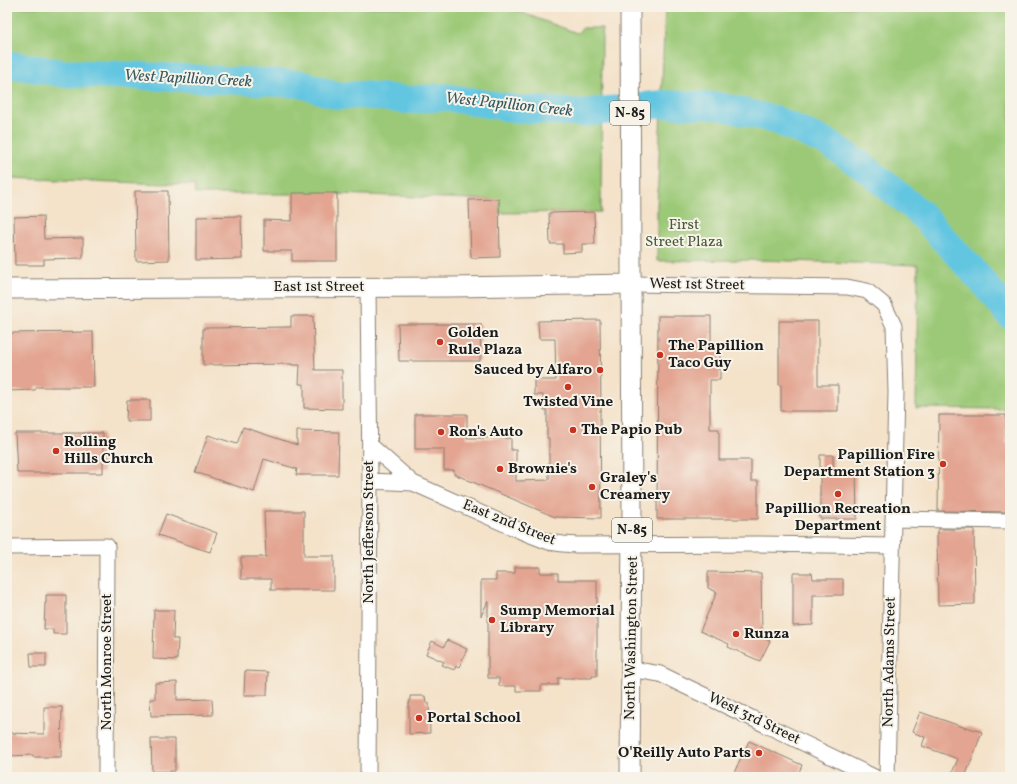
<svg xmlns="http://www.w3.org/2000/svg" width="1017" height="784" viewBox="0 0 1017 784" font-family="Vollkorn,serif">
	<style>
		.green { fill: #9bc977; stroke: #5c724a }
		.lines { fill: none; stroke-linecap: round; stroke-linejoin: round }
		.river { stroke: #63c6e1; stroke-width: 28 }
		.building { fill: #e3a491 }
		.minor-casing { stroke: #887f72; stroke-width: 17 }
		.major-casing { stroke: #887f72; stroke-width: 21 }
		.minor { stroke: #fff; stroke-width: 15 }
		.major { stroke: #fff; stroke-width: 19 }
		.poi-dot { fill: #c8321e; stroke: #f7f3e8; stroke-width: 1.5 }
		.labels { text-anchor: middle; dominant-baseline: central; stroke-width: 4; stroke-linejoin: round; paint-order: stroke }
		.shield { fill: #f7f3e8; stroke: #5e5c59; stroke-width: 1 }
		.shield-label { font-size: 14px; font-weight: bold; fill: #1c1c1c }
		.park-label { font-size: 15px; fill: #48593c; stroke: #f7f3e8 }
		.street-label { font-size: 15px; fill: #1c1c1c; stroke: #f7f3e8 }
		.poi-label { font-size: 15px; font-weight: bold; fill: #1c1c1c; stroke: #f7f3e8; text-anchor: start }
		.water-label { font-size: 16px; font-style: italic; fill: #355861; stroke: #f7f3e8 }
	</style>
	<rect width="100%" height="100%" fill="#f7f3e8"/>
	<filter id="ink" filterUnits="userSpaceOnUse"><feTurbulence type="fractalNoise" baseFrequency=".025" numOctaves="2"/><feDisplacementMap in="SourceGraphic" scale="8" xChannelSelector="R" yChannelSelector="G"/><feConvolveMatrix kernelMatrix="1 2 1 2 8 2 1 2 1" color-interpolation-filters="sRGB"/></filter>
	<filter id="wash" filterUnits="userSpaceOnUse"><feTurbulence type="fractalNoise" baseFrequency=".012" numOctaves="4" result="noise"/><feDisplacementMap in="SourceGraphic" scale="16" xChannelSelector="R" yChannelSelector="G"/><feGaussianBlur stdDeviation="0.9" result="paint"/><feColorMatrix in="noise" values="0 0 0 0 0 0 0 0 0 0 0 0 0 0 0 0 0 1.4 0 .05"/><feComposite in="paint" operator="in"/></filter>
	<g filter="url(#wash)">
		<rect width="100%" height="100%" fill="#f4e2c9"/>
		<path class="green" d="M7 7H506L577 33 583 28H602L601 212 499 213V200L337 194H195L194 185 7 178Z
			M665 7H1010V409L916 408 918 265 757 260 657 261V207Z"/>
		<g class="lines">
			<path class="river" d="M7 64 62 73 166 77 301 84 339 96 363 95 408 100 445 97 517 109 583 113 663 104 719 106 776 120 828 143 868 170 919 212 982 281 1010 315"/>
		</g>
		<g id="blocks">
			<path class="building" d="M135 191H168L169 260 136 261Z
				M292 193H337V261H292V251H264V220L292 221Z
				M499 199 500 257 471 258 469 200Z
				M594 212 595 244H582V252L563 253V244H550L549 213Z
				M43 216 44 239 83 238V258L44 259V265H15L14 217Z
				M241 216 242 259 196 260V217Z
				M291 316H313L315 370H342V409L304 408V384H299L300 365H292V364L203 365V328L291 327Z
				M658 316H711V347H720V380H710V429H719V460H751V481H758V519H657Z
				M600 320 601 410H600L601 518 555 517 454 474V470H444V449H415V414H467V438H511V450H516V481L549 480V438H547V410H543V395H534V380H556L555 339H539L538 321Z
				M779 321H818V385H838V411H781V385H779Z
				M398 324H481L480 361H399Z
				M93 332 94 387H37L35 390 7 391V333Z
				M127 400H150V421H126Z
				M939 415H1006V443H1010V512L938 511Z
				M243 427 297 445V431L339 432 338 475H296L297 469 264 459 254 492 195 472 208 435 237 444Z
				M15 433H103V473H17Z
				M820 455H833V470H856L857 519H820Z
				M264 511H304V556H334V590H271V579H241V557H266Z
				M166 514 217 533 210 552 158 535Z
				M938 529H974L975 604 938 605 937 534H938Z
				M515 567H540V573H558V580H597V676H592V678H558V685H541V691H516V686H499V678H488V601L481 616V580H496V573H515Z
				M708 572 761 573 762 631 766 633 763 638 770 641 760 661 728 647 729 644 700 631 717 592 708 588Z
				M793 573H812L813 579H843V595H813V625L793 626Z
				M46 595H66V634H53V629H44L45 603H46Z
				M154 610H174L173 639H178L177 660 153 659Z
				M447 640 467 649 459 667 456 666 454 670 442 665 444 662 426 654 432 641 444 647Z
				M30 653H46V667H31Z
				M245 671 268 672 267 695H244Z
				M177 682V700L212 699 213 715 151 716 150 699H155V683Z
				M410 696H425L426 703H429L430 733 409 734V703H410Z
				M44 707H62L61 757H33V755L7 756V733L44 734Z
				M920 712 966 728V727L982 732 965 777H950L958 759 922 746 925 737 912 732Z
				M151 739H175V771L152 772Z
				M749 741 802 765 797 777H732Z"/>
		</g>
	</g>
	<g filter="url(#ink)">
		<use href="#blocks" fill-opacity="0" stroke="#887f72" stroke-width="1"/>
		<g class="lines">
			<g class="minor-casing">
				<path id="minor" d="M631 284 847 287 867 291 884 305 894 326 896 392 887 777
					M370 445 413 483 523 532 549 542 563 544 577 545 760 544 892 546
					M370 481 413 483
					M893 519 1010 521
					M7 547 107 546 106 777
					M631 669 660 674 874 777
					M368 777 370 481 368 287"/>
			</g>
			<g class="major-casing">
				<path id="major" d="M630 7 632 522 630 777
					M7 289 451 287 631 284"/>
			</g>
			<use href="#minor" class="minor"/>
			<use href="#major" class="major"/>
		</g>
	</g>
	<g class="poi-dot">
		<circle cx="440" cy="342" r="4"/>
		<circle cx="660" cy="355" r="4"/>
		<circle cx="600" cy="370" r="4"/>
		<circle cx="568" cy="387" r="4"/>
		<circle cx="573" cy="430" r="4"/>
		<circle cx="441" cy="432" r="4"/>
		<circle cx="56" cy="451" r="4"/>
		<circle cx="943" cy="464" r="4"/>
		<circle cx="500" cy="469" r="4"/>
		<circle cx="592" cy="487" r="4"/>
		<circle cx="838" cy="494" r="4"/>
		<circle cx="492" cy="620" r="4"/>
		<circle cx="736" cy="634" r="4"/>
		<circle cx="419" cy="718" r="4"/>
		<circle cx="759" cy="753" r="4"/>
	</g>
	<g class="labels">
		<g class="shield">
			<rect x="610" y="101" width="40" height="24" rx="3"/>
			<rect x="612" y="518" width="40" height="24" rx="3"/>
		</g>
		<g class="shield-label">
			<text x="630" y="113">N-85</text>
			<text x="632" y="530">N-85</text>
		</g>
		<g class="park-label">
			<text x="684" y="225">First<tspan x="684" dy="17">Street Plaza</tspan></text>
		</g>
		<g class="street-label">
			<text transform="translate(697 285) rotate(1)">West 1st Street</text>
			<text x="319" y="287">East 1st Street</text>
			<text transform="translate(509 523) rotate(22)">East 2nd Street</text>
			<text transform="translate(369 532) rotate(-90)">North Jefferson Street</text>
			<text transform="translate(632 638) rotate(-89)">North Washington Street</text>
			<text transform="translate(107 662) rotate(-90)">North Monroe Street</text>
			<text transform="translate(890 662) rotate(-89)">North Adams Street</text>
			<text transform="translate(754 719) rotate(26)">West 3rd Street</text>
		</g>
		<g class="poi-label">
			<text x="448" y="333">Golden<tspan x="448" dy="17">Rule Plaza</tspan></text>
			<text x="668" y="346">The Papillion<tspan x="668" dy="17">Taco Guy</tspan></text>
			<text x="592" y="370" text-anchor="end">Sauced by Alfaro</text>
			<text x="568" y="402" text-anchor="middle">Twisted Vine</text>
			<text x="581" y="430">The Papio Pub</text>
			<text x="449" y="432">Ron's Auto</text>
			<text x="64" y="442">Rolling<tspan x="64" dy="17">Hills Church</tspan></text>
			<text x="935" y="455" text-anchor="end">Papillion Fire<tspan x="935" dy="17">Department Station 3</tspan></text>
			<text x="508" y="469">Brownie's</text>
			<text x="600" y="478">Graley's<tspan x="600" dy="17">Creamery</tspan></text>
			<text x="838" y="509" text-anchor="middle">Papillion Recreation<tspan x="838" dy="17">Department</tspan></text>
			<text x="500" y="611">Sump Memorial<tspan x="500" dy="17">Library</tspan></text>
			<text x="744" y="634">Runza</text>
			<text x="427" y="718">Portal School</text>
			<text x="751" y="753" text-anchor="end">O'Reilly Auto Parts</text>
		</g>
		<g class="water-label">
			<text transform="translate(188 79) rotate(3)">West Papillion Creek</text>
			<text transform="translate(509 105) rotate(6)">West Papillion Creek</text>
		</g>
	</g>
	<rect width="1017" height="784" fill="none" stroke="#f7f3e8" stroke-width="24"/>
</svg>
